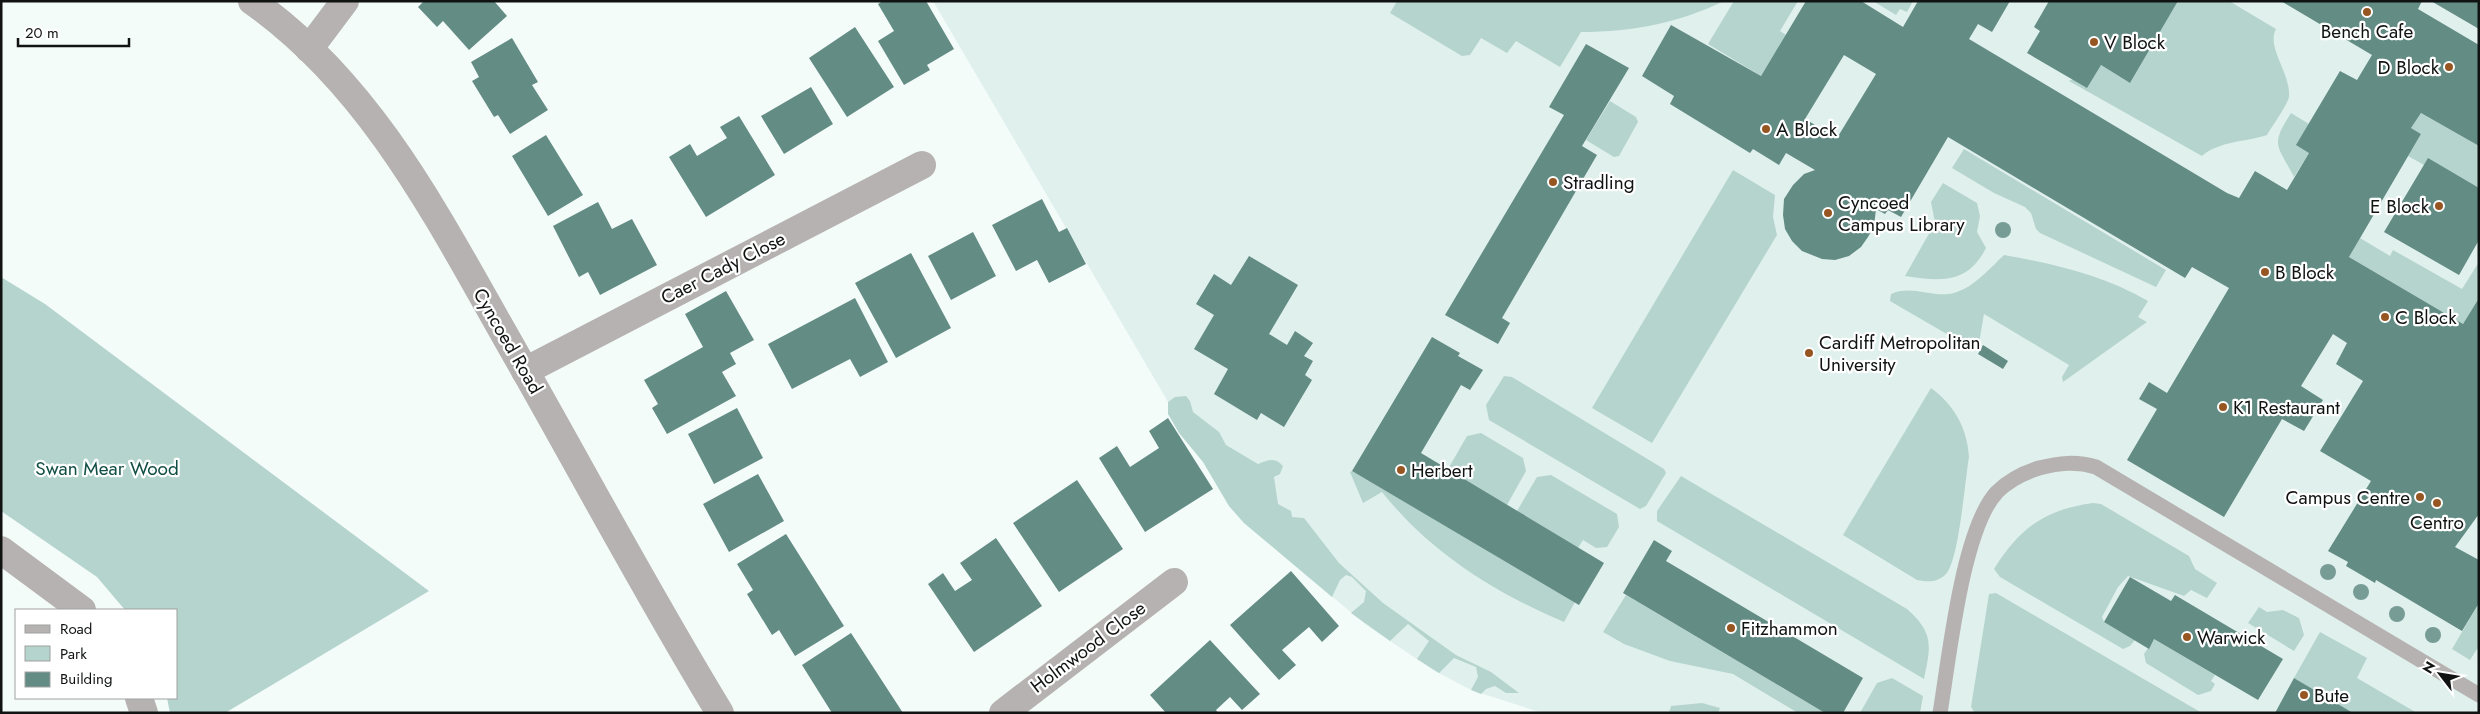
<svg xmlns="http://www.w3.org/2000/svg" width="2480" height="714" viewBox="0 0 2480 714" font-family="Jost,sans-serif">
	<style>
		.built { fill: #e0f0ed }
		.green { fill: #b5d4cd }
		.building { fill: #638c84; fill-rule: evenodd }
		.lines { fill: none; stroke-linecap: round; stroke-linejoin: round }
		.service { stroke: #b5b2b1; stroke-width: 15 }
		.minor { stroke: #b5b2b1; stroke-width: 28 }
		.tertiary { stroke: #b5b2b1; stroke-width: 28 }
		.tree { fill: #779c96 }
		.poi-dot { fill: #965521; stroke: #fff; stroke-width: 2 }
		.labels { text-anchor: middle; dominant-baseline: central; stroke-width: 4.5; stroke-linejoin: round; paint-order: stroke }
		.poi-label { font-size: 19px; fill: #101312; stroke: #fff; text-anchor: start }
		.street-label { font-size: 19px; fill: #101312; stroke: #fff }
		.park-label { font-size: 19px; fill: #114e45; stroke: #fff }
	</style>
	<rect width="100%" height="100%" fill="#f4fcfa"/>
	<path class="built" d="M933 1H2479V713H1542L1471 690 1433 670 1365 624 1244 523 1229 506Z"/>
	<path class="green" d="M1397 1H1724C1678 23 1633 32 1581 32L1560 67 1516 41 1507 53 1481 38 1470 55 1462 56 1390 13Z
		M1734 1H1798L1780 31 1786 35 1761 76 1708 44Z
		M1873 1H1913L1907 12 1900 9 1896 15Z
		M2178 1H2229L2276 29C2266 48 2291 73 2289 97 2287 106 2272 126 2267 135 2246 142 2219 141 2202 156L2069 81 2101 65 2130 83Z
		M1610 101 1636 117 1638 122 1619 156 1614 157 1586 140Z
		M2291 113 2309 124V153L2294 177C2277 144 2270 146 2291 113Z
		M2421 113 2479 146V188L2424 165 2408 156 2421 134 2411 128Z
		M1964 149 2166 270 2156 287 2040 233 2036 229 2031 213 2025 207 1994 193 1952 168Z
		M1733 170 1775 195 1773 217 1777 235 1652 443 1592 408Z
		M1943 183 1977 203 1980 216 1977 232 1986 248C1967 285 1940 281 1905 276L1935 223 1931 202Z
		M2360 238 2390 256 2393 250 2462 289 2479 262V298L2463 324 2349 257Z
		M2004 255C2054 264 2103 275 2148 301L2138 317 2147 322 2063 382 2062 377 2069 365 1984 314 1979 343 1969 337 1964 344 1890 301 1891 294C1908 285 1930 296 1948 294 1970 292 1989 269 2004 255Z
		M1 277 45 304 429 591 225 713H170L167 698H176V610H125L97 577 1 511Z
		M1504 376 1512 377 1664 469 1666 473 1646 506 1640 509 1489 420 1486 405Z
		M1931 388C1954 405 1967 427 1969 457 1965 480 1959 560 1946 574 1937 583 1928 582 1917 580L1843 535Z
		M1186 396 1190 401 1193 412 1219 432 1226 445 1258 464C1268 460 1275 457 1283 466L1280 474 1274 477 1278 504 1291 511 1292 517 1304 518 1339 563 1383 603 1456 655 1491 672 1519 693H1506L1495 686 1486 689 1481 694 1471 690 1478 677 1476 667 1454 658 1439 673 1417 659 1429 641 1408 624 1390 641 1351 613 1364 602 1366 591 1352 577 1346 575 1340 580 1332 597 1244 523 1229 506 1203 462 1179 433 1168 414V402L1175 397Z
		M1481 433 1523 458 1526 471 1507 505 1448 469 1467 436Z
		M1352 471 1575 602 1564 622C1493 592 1430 552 1382 492L1363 503 1350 472Z
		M1551 475 1617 514 1619 527 1607 547 1596 548 1583 540 1578 548 1517 511 1537 477Z
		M1681 476 1907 609C1934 633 1931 646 1924 679L1657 521V511Z
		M2093 503 2101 504 2189 556 2195 569 2217 583 2207 598 2191 590 2184 596 2128 576 2118 587 2102 617 2104 622 2135 640 2130 646 2123 649 2000 577 1994 569C2020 528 2044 510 2093 503Z
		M1996 593 2202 713H1975L1971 707 1989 594Z
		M1626 595 1825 713H1798L1733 674 1670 661 1624 644 1603 632Z
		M2479 603V646L2470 660 2452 649Z
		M2259 607 2267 612 2283 610 2299 618 2304 635 2294 651 2248 623Z
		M2320 632 2367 658 2357 678 2417 713H2353L2294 678Z
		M2154 639 2215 675 2211 681 2215 684 2211 691 2198 695 2146 663 2144 654Z
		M1892 678 1923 696 1920 713H1860L1877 683Z
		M1702 703 1720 708 1718 713H1669L1671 706Z"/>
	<path class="building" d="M424 1H494L507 16 469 50 443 21 437 27 418 7Z
		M883 1H926L954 49 927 65 930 70 904 85 878 41 894 31 878 4Z
		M1806 1H1861L1903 27 1918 1H2010L1992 32 1978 24 1969 39 2227 193 2239 198 2255 171 2287 190 2309 153 2296 145 2340 71 2357 80 2372 55 2281 1H2422L2418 9 2479 45V146L2421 113 2411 128 2421 134 2349 257 2463 324 2479 298V514L2455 547 2479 560V603L2462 631 2376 580 2375 583 2346 566 2348 562 2328 551 2371 481 2320 451 2363 381 2336 364 2347 343 2333 334 2301 386 2323 400 2304 431 2282 419 2224 517 2127 460 2157 409 2139 399 2149 382 2167 393 2229 288 2192 267 2185 278 1948 137 1901 217 1888 210 1885 214 1876 209 1874 226 1868 237 1861 247 1849 256 1835 260 1822 259 1802 251 1792 241 1785 229 1783 215 1784 199 1793 185 1804 174 1815 170 1786 153 1779 165 1753 149 1750 153 1670 104 1674 96 1642 76 1671 25 1761 76ZM1844 55 1876 74 1837 138 1805 119Z
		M2049 1H2178L2130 83 2101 65 2087 88 2027 53 2040 31 2034 27Z
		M2431 1H2479V29Z
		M855 27 894 87 847 117 809 58Z
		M512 38 538 82 532 85 548 110 510 134 498 115 494 117 472 81 479 77 471 62Z
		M1586 44 1629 68 1582 146 1597 155 1502 318 1510 323 1498 344 1445 315 1564 115 1549 107Z
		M811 87 833 124 784 154 761 116Z
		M739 116 775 175 706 217 669 157 690 144 697 156 727 138 720 127Z
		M546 135 583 195 548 216 512 156Z
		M2428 158 2479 188V240L2459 275 2384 232Z
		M1042 199 1059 232 1067 228 1086 264 1049 283 1037 260 1016 271 992 225Z
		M598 202 612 229 632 219 657 265 600 295 588 272 579 277 553 226Z
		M973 232 996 276 951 300 928 256Z
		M911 253 951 328 896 358 855 283Z
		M1249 256 1298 285 1269 334 1287 345 1295 331 1313 343 1304 356 1313 361 1305 375 1312 380 1284 427 1261 413 1257 420 1214 394 1228 369 1194 349 1214 315 1196 304 1214 274 1231 285Z
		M726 291 754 340 730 353 736 364 722 372 736 396 667 434 652 408 658 404 644 380 703 347 685 314Z
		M855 298 888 362 860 377 850 359 792 389 768 344Z
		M1432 337 1460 353 1458 356 1483 370 1470 390 1461 385 1421 453 1604 563 1579 605 1352 471Z
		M1983 345 2008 361 2003 369 1978 354Z
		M737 408 763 458 714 484 688 434Z
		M1168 418 1213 489 1145 532 1099 458 1117 446 1130 467 1159 448 1149 431Z
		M758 474 784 521 729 552 703 504Z
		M1077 480 1123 549 1059 592 1013 523Z
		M786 534 844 626 795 656 779 630 772 635 747 594 753 590 737 564Z
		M996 538 1042 606 974 652 928 584 943 573 955 591 972 580 960 563Z
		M1654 540 1672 551 1666 561 1863 678 1843 713H1825L1623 593Z
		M1291 571 1339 626 1322 642 1309 627 1282 650 1296 665 1279 680 1230 625Z
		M2130 577 2171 601 2175 595 2283 659 2258 700 2154 639 2149 649 2104 622Z
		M851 633 903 713H832L802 665Z
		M1210 640 1260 694 1242 710 1230 697 1216 710 1218 713H1166L1150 695Z
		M2294 678 2353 713H2275Z"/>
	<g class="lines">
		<path class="service" d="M1940 713C1949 660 1962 529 1997 492 2009 480 2023 473 2039 468 2059 463 2076 461 2096 467L2479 695"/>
		<path class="minor" d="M309 49 345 1
			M525 371 922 165
			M1 550 82 610
			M139 698 144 713
			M1003 713 1174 582"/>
		<path class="tertiary" d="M252 1C371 85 437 216 507 339 578 463 645 590 720 713"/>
	</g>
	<g class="tree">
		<circle cx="2003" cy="230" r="8"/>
		<circle cx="2328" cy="572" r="8"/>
		<circle cx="2361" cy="592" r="8"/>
		<circle cx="2397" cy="614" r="8"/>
		<circle cx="2433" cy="635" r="8"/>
	</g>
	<g class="poi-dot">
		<circle cx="2367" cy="12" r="5"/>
		<circle cx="2094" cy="42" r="5"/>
		<circle cx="2449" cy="67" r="5"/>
		<circle cx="1766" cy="129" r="5"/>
		<circle cx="1553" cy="182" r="5"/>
		<circle cx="2439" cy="206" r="5"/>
		<circle cx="1828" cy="213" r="5"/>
		<circle cx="2265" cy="272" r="5"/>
		<circle cx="2385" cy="317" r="5"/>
		<circle cx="1809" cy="353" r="5"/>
		<circle cx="2223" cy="407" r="5"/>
		<circle cx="1401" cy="470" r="5"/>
		<circle cx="2420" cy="497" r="5"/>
		<circle cx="2437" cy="503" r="5"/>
		<circle cx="1731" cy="628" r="5"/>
		<circle cx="2187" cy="637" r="5"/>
		<circle cx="2304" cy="695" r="5"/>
	</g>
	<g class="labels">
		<g class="poi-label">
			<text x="2367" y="31" text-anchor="middle">Bench Cafe</text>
			<text x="2104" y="42">V Block</text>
			<text x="2439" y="67" text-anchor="end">D Block</text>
			<text x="1776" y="129">A Block</text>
			<text x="1563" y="182">Stradling</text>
			<text x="1838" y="202">Cyncoed<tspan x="1838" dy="22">Campus Library</tspan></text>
			<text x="2429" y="206" text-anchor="end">E Block</text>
			<text x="2275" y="272">B Block</text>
			<text x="2395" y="317">C Block</text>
			<text x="1819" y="342">Cardiff Metropolitan<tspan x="1819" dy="22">University</tspan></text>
			<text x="2233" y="407">K1 Restaurant</text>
			<text x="1411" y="470">Herbert</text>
			<text x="2410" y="497" text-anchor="end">Campus Centre</text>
			<text x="2437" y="522" text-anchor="middle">Centro</text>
			<text x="1741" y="628">Fitzhammon</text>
			<text x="2197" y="637">Warwick</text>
			<text x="2314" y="695">Bute</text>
		</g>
		<g class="street-label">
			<text transform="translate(723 268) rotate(-27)">Caer Cady Close</text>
			<text transform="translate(508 341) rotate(60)">Cyncoed Road</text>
			<text transform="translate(1088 647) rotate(-37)">Holmwood Close</text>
		</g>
		<g class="park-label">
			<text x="107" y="468">Swan Mear Wood</text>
		</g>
	</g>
	<rect width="2480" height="714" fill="none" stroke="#101312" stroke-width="5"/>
	<rect x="15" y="609" width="162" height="90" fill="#ffffff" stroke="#9fa1a0"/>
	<rect x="25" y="625" width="25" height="8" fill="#b5b2b1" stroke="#9fa1a0"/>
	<text x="60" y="634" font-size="15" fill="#101312">Road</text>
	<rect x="25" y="646" width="25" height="15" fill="#b5d4cd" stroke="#9fa1a0"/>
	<text x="60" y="659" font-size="15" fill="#101312">Park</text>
	<rect x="25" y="672" width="25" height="15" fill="#638c84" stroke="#9fa1a0"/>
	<text x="60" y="684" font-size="15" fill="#101312">Building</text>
	<g transform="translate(2440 674) rotate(301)" stroke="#ffffff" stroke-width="4" paint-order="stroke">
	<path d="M0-4L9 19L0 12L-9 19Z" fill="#101312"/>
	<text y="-8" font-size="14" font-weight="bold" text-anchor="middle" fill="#101312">N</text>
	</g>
	<path d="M18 38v8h111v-8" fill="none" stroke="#101312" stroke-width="2.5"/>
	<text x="25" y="38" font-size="15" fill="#101312" stroke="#ffffff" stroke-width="4" paint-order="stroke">20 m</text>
</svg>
